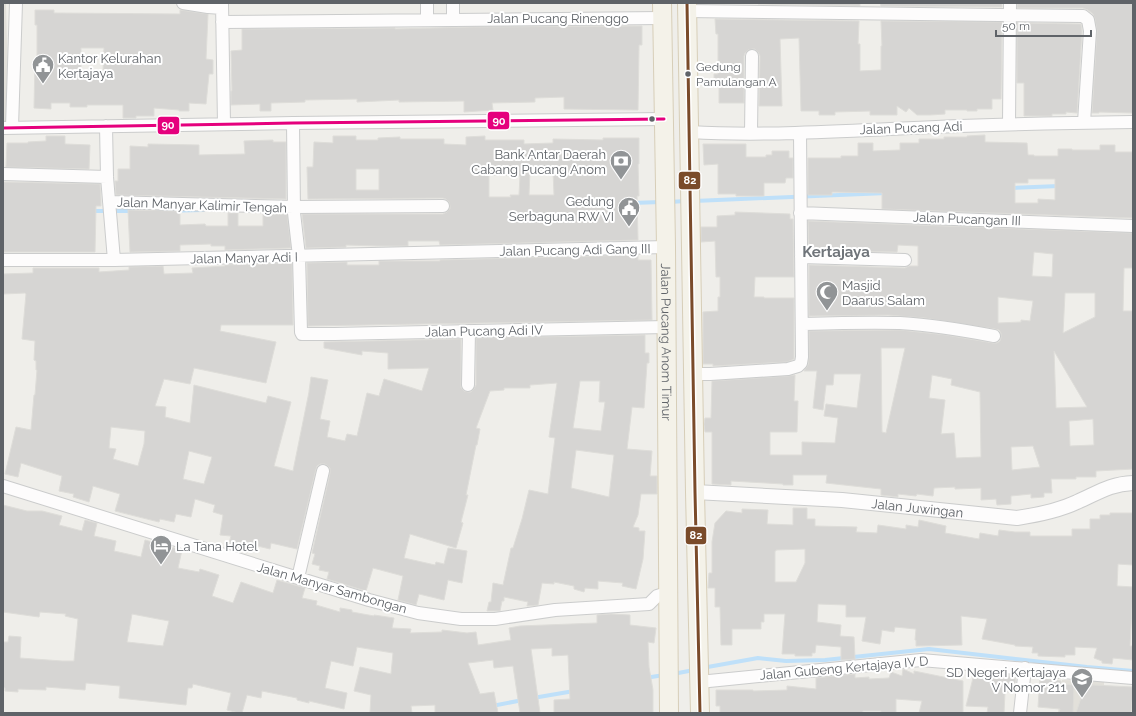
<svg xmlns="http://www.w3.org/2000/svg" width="1136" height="716" viewBox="0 0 1136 716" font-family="Raleway,sans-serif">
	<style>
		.education { fill: #e2e0da }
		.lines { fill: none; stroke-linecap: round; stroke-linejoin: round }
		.stream { stroke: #bfe0f9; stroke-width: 4 }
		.building { fill: #d6d5d3; stroke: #deddd9; fill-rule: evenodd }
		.minor-casing { stroke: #cbcccc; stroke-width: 14 }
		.tertiary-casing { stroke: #cbcccc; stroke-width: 16 }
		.primary-casing { stroke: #d7ceb8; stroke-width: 20 }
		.minor { stroke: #fdfcfc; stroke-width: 12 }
		.tertiary { stroke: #fdfcfc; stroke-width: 14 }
		.primary { stroke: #f4f2e9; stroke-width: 18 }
		.bus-1-casing { stroke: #fff; stroke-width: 6 }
		.bus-2-casing { stroke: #fff; stroke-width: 6 }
		.bus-1 { stroke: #7a4b2a; stroke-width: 3 }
		.bus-2 { stroke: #e5007d; stroke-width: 3 }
		.bus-dot { fill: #5f6368; stroke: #fff; stroke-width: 1.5 }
		.labels { text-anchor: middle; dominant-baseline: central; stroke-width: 4; stroke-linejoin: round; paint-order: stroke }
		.bus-label { font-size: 12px; fill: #5f6368; stroke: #fff; text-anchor: start }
		.street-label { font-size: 13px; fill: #5f6368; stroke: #fff }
		.poi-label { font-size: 13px; fill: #5f6368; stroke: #fff; text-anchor: start }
		.quarter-label { font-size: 15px; font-weight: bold; fill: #70757a; stroke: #fff }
		.line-badge { stroke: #fff; stroke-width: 1.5 }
		.badge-label { font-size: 11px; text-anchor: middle; font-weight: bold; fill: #fff }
	</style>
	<rect width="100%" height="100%" fill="#efeeea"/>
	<path class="education" d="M3 3H6L9 124H3Z
		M1062 680 1104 681V713H1058Z"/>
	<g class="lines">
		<path class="stream" d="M1009 188 1059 186
			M694 201 887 193
			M670 202 685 201
			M632 203 661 202
			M92 211H133
			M158 211 203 210
			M702 668 758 658 786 661 825 660 929 649 1087 667 1133 671
			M673 674 694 670
			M645 678 664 675
			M533 698 574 691
			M492 706 523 700"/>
	</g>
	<path class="building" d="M758 3H860V6L758 4Z
		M880 3H1002V7L881 6Z
		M1017 3H1133V113L1099 112V113H1092L1097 31 1095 19 1093 14 1088 10 1083 8H1017Z
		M35 10H54V13L180 14V10L208 14 206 59 213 60V74H209L206 104 189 103V111H179V110L154 108V116H136V118H123V105H87V107H70V103H51V109L34 108 35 61H37V25H35ZM81 48H104L103 72H81Z
		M715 19 859 21 858 44H860V71L881 70V46H882L881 21 1002 22 1001 99H992V109H977V111H967V110H945V114L930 115H917L909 108 906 112 897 106V115H870V111L835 112V115H819V111H801L799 38 780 39 782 106H759L760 56 758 52 755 49H752L748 50 745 53 744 56V103H719V87H714V74H718V34H716Z
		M1017 23 1081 24 1082 31 1077 113 1066 112V114H1052V116H1024V83H1017Z
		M642 26V45H639L638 110 564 109V97L535 98V102L492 103 493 110 464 112V101L399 102V100L357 102V99L305 100V102L271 103V111H260V104L231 105V91H232L231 51 242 50V29L395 28V29L472 27Z
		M985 135V142L1027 143 1028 155H1034V156H1058V149H1072V150H1100V145H1115V152H1133V218L882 209V193L832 192V195H808V158H841V156H858V143H873V151L900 150V143H919V139H944V137H967V136ZM1028 179H1055V200L1038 199V203H1015V183H1028Z
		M46 136H65V144L90 145 89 169 6 167 7 143H28V142L46 141Z
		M333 136H356V140H378V138L400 137V139H444V144L466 145V137L485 136V140H524V144L553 143V139L603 140V138H639V164H638L639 196H637L638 240 440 245 439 241H408V246H378L346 245V247L306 248 302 214H443L447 212 450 209V206L449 202 446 199 443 198 308 199 307 167H313L314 142 333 143ZM356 169H379V190H356ZM530 170H553L554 195H529ZM489 175 520 176 519 195H510L511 197H489Z
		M273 140V142H286V199L116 195 115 181H118V169H130V146L148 147V144L199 145V155L245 154 244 141Z
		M703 144H746V157H766V155H772V151H789V158H793V178H786L785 183H764V196H736V194H718V164L704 165Z
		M3 182 100 184 101 200V206H96L95 252H3Z
		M128 210 180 211V225L205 224 206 226H228V213H238V226H263V214H287L291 248 225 250V246H211V244L180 245V251L130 252Z
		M735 212 790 214V219H793L794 277H755L754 297H764V298H794V359L787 362 713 366V364H703V312L718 311V297H720V277H716L715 241 701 242V227H717V216L735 215Z
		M808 221 1133 233V268H1124L1123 311H1133V469L1096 471V477H1076V479H1051L1052 493H1044V497L1031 498V494L1011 496V504L997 505 996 499 981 500V488L955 489V487L934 488 933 496 917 494 916 496 898 494V497L881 495V489L826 483 827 475H793V485H783V484L731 481V485L712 484V432H705L704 424 705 418H711L712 381 788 376 795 375 794 401H798L797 432H770V455H802V442L835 443 838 418 824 416 826 404 857 408 861 374H834L833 385H826L823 410 813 408 817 371H804L808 365 809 358V331L900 330 946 335 993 343H997L1000 341 1001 338V333L999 330 995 329 925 318 888 315 809 316V265L905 268 909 266H918V246L898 245 897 252 809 250ZM1034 252 1053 254 1052 277 1032 276ZM1065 293H1095V317L1063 333ZM998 297 1033 301 1030 321 1021 320V322L998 323ZM881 348H905L886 433 882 432ZM1054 351 1087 407 1056 408ZM932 375 952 379 951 385 980 392 981 457 956 458 954 433 941 434 945 400 929 398ZM1093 419 1094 445 1070 446 1069 421ZM1033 446 1040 467 1012 470 1011 447Z
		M638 255V260H651L652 320 308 326 307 263 347 262V265H379V261H440V260Z
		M292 263 293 325H221L220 331 276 342 266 383 194 368 190 384 164 379 155 406 166 407 165 417 190 423 194 385 266 403 268 396 291 402 274 466 293 471 309 392V391L311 377 328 380 320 419 330 421 327 437 345 441 347 434 357 436 367 393 379 396 384 379 422 391 429 368 388 369V353L362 351V355L324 348V342L461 339V388L464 391 468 392H471L474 389 476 385V338L645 335V353H649V363H647L644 408 632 407 627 449 652 451 650 476H657V494H641L638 515 633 527 639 528V531H645L643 559 636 589 622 586 623 583 598 581V589L585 588 584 592 574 589V586L554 582V584L542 583 538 605 527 606 528 602 504 597V601H502L500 611H487L489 602H491L493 583 503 585 511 548H513L522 519 529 490 548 494 555 438 549 437 557 383 530 385V388H504V390L490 391 476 428 480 429 477 445H476L466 495H468L461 522 463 523 456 548 410 534 404 558 435 565 436 562 444 564 448 548 467 551 462 583 448 580 444 600 419 594 416 605 398 600 403 576 373 568 366 591 327 579 329 572 319 570 320 566 312 564 315 554 312 553 330 473V468L328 466 325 464H320L317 466 316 469 297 549 271 543 270 549 249 544 247 553 228 547 231 536 220 535 223 515 213 512 215 505 195 499 191 517 176 514 174 522 160 519 159 522 115 511 120 494 93 486 89 502 73 497 74 494 59 491 62 476 21 463 18 477 5 474 16 427 31 430 34 395H35L37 370H36V361L34 360 35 341 22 339 26 294 25 293 3 294V274L33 273V268H99V272L129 270V267L163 266 164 274 193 273 192 268 225 266V265ZM580 381H600L599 402H605L601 431 573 428ZM111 427 145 431 144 444 138 466 113 459 116 449 109 448ZM576 450 614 455 609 497 571 488ZM189 451 212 457 204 484 183 479Z
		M3 505 27 511H42L62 516 59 525 82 531 85 520 97 523 94 536 116 541 114 551 141 557 145 540 182 550 178 568 199 572 200 569 219 575 212 596 233 603 241 582 273 593 277 580 305 588 302 598 317 601 316 605 340 612V608L352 610V612L374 616V615L394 618 392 628 411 629 410 633 442 632V630L467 633 476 632 478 645 511 640 509 628 520 626 597 623V615L611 614 630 615V625L656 628 654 643 648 642 649 667 653 690V713H554V700L570 699 568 655 552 656V648L531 649 540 713H520L513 666 494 668 493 660 468 663 480 694 494 692 498 713H435V705L411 706 412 713 370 712 371 695 354 691 360 667 391 674 393 653 357 647 353 666 331 661 325 688 347 693 344 709 309 701V703L297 700V698L262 691 261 698 247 695 242 713H239L227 710 231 693 193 684 192 688H188L186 705 119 698 120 686 86 683 85 690 46 687V690L18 689V692L5 691V688L3 687V642H8L9 636 21 637 20 658 62 661H74L78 619 65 616 66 614 40 612 39 617 3 612ZM132 614 169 621 163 646 127 642Z
		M793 508H807V519H815V526L857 527 856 532 877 533 878 525 906 529V525L918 527 919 520 946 526 945 533 979 539 980 533 998 536 999 530 1015 532H1030V536H1072V529H1090V519H1100V515H1110V513H1133V565L1118 564 1117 586 1133 587 1130 646H1133V660L1113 658 1112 664 1102 663V661L1094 658 1097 648 1075 647V655H1065V657L1038 656V653H1032L1033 647 1015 646V645L982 639 987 619 961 616 962 645 916 646V640H915L916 629 895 627 894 632 882 630 880 644 862 641 866 617H846V605L818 604 817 622 841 625 840 636 854 637 855 659 841 660V647L816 645 815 653H812V656H795V654H782L785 614H764V622H761V629H732V645H721L720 607H715V588H708L709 573H712V542L715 523 726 511 742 513V509L768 510 767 524 793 525ZM805 549V563L796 582H775V551H776V550Z
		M903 669 914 674V671L963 681V713H919L922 701 896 699V713H881V711H863L862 713H720V706H716V690H753V691L787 690V686L816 689V678L855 674V678L869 677V679L889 678 891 672 902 676Z
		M981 673 1016 676 1014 692H1005L1004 713H987L988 707 966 706 974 674 981 676Z
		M1040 678 1061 681V684L1074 685 1073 713H1059L1060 709 1038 707Z
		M1092 685 1133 687V700H1132L1131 713H1076L1085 686H1092Z"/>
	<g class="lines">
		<g class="minor-casing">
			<path id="minor" d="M183 3 208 7 222 8
				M222 3 224 124
				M453 3V19
				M687 11 1083 16 1088 20 1090 31 1084 122
				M427 19V3
				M222 22 662 18
				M293 123 294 213 299 256 301 332 302 334H334L666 327
				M1009 124 1010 3
				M106 126 107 177 114 260
				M12 127 16 3
				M3 128 293 123 664 119
				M690 132C756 136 823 132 890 129 971 125 1052 123 1133 122
				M751 133 752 56
				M3 174 107 177
				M109 202 294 207 443 206
				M800 213 1133 226
				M801 257 905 260
				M3 260H114L666 247
				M802 324C835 323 867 322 900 323 932 325 963 330 994 336
				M694 374H710L788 369 798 366 801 363 802 357 800 133
				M468 385 469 331
				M3 486 298 578 369 600 418 613 461 619H495L555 610 649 604 657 596 667 593
				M298 578 323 471
				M699 682 921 660 1133 678
				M1020 713 1025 668"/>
		</g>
		<g class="tertiary-casing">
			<g id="tertiary">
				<path id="s1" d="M695 492 842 500 1017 518C1037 515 1058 511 1077 502 1098 493 1109 484 1133 483"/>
			</g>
		</g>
		<g class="primary-casing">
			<g id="primary">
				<path id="s2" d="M662 3 666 247 669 713"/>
				<path d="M687 3 695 492 700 713"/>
			</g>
		</g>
		<use href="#minor" class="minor"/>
		<use href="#tertiary" class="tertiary"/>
		<use href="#primary" class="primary"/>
		<g class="bus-1-casing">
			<path id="bus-1" d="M687 3 695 492 700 713"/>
		</g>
		<g class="bus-2-casing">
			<path id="bus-2" d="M3 128 293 123 664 119"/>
		</g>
		<use href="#bus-1" class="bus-1"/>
		<use href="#bus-2" class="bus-2"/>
	</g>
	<defs>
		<g id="civic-pin" transform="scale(1.15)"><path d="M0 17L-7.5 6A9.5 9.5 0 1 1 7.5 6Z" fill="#919496" stroke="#fff"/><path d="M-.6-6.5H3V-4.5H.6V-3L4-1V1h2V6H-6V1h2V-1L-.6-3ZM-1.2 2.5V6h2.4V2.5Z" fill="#fff"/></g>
		<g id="bank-pin" transform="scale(1.15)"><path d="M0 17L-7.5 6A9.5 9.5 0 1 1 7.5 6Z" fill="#919496" stroke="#fff"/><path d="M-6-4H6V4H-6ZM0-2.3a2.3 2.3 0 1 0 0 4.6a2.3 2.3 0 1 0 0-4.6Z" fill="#fff"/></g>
		<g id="mosque-pin" transform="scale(1.15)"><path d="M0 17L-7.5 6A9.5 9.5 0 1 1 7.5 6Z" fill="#919496" stroke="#fff"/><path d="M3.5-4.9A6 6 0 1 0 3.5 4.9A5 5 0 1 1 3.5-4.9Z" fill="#fff"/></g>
		<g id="hotel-pin" transform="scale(1.15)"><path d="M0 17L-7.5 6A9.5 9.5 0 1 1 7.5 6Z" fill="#919496" stroke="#fff"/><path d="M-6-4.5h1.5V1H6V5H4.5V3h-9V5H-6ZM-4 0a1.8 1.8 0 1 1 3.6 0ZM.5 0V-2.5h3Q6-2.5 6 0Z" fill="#fff"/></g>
		<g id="school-pin" transform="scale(1.15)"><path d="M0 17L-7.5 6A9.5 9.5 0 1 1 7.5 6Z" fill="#919496" stroke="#fff"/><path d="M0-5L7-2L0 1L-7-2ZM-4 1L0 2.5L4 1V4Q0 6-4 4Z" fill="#fff"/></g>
	</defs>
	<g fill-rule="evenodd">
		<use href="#civic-pin" x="43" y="65"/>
		<use href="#bank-pin" x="621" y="161"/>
		<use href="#civic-pin" x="629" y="208"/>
		<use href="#mosque-pin" x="827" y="292"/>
		<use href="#hotel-pin" x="161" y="546"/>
		<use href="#school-pin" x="1082" y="679"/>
	</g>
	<g class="bus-dot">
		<circle cx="688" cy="74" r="3.5"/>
		<circle cx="652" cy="119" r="3.5"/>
	</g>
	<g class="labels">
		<g class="bus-label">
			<text x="696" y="67">Gedung<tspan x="696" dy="15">Pamulangan A</tspan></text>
		</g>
		<g class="street-label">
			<text x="558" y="18">Jalan Pucang Rinenggo</text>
			<text transform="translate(911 128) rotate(-2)">Jalan Pucang Adi</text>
			<text transform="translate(202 205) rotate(2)">Jalan Manyar Kalimir Tengah</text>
			<text transform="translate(967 219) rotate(2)">Jalan Pucangan III</text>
			<text transform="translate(575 250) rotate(-1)">Jalan Pucang Adi Gang III</text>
			<text transform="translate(244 258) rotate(-1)">Jalan Manyar Adi I</text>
			<text transform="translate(484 331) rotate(-1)">Jalan Pucang Adi IV</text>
			<text stroke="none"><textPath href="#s2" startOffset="339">Jalan Pucang Anom Timur</textPath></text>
			<text stroke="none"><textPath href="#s1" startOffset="223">Jalan Juwingan</textPath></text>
			<text transform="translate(332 588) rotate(16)">Jalan Manyar Sambongan</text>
			<text transform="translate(844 668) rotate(-5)">Jalan Gubeng Kertajaya IV D</text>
		</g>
		<g class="poi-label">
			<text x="58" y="58">Kantor Kelurahan<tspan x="58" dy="15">Kertajaya</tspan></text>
			<text x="606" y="154" text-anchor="end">Bank Antar Daerah<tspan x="606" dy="15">Cabang Pucang Anom</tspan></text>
			<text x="614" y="201" text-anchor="end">Gedung<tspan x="614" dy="15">Serbaguna RW VI</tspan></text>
			<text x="842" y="285">Masjid<tspan x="842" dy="15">Daarus Salam</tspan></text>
			<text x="176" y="546">La Tana Hotel</text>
			<text x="1066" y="672" text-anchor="end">SD Negeri Kertajaya<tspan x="1066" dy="15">V Nomor 211</tspan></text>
		</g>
		<g class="quarter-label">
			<text x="836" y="252">Kertajaya</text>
		</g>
	</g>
	<g class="line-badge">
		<rect x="487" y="111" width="23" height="19" rx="4" fill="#e5007d"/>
		<rect x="157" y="116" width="23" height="19" rx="4" fill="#e5007d"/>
		<rect x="678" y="171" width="23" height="19" rx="4" fill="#7a4b2a"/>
		<rect x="685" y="526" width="22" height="19" rx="4" fill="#7a4b2a"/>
	</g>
	<g class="badge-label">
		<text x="499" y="125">90</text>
		<text x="168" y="129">90</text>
		<text x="690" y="184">82</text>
		<text x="696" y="539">82</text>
	</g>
	<rect width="1136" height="716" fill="none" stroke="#5f6368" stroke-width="8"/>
	<path d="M996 30v6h95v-6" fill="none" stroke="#5f6368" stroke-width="2"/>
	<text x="1002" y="30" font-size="12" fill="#5f6368" stroke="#ffffff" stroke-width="3" paint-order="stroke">50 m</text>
</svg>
